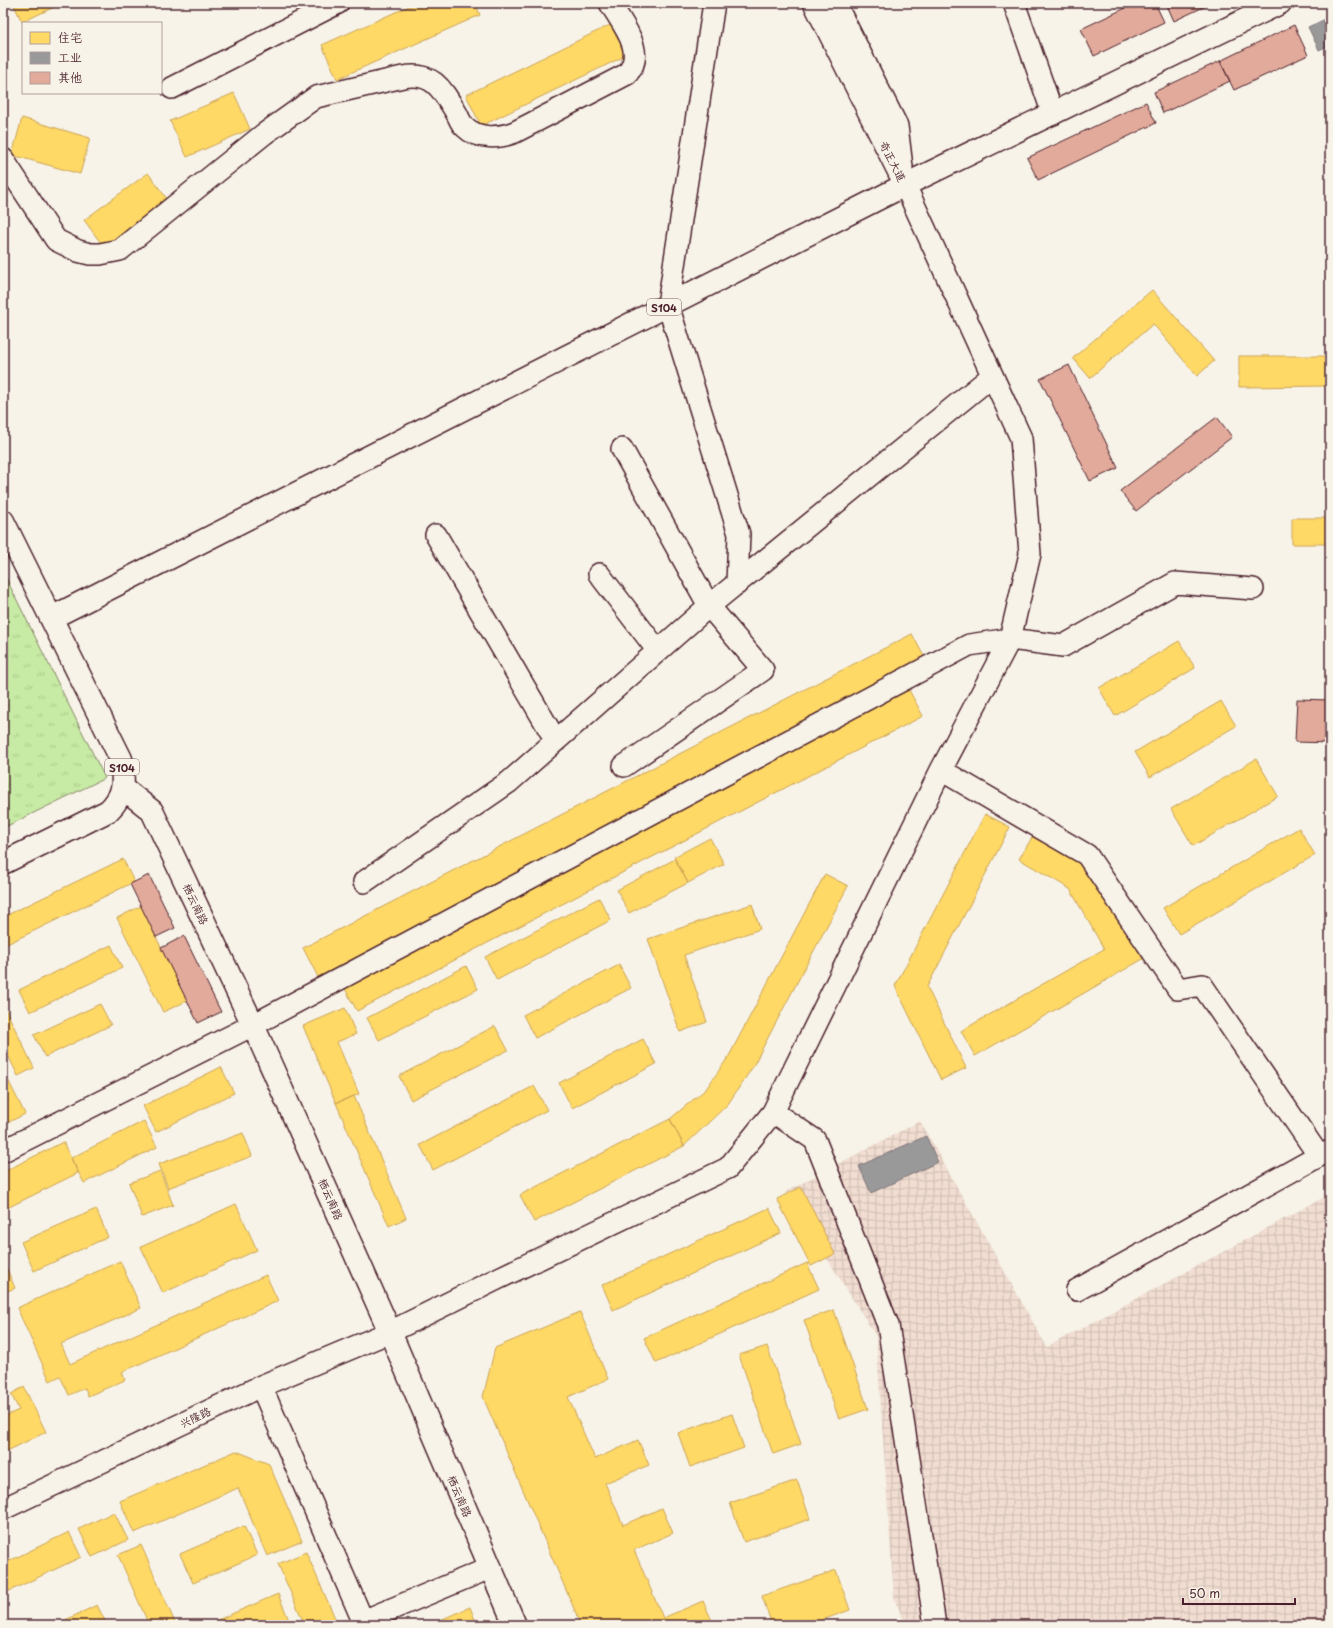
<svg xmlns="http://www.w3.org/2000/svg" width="1333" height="1628" viewBox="0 0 1333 1628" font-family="'Playpen Sans','LXGW WenKai TC',sans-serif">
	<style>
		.industrial { fill: url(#industrial-grid) }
		.grass { fill: url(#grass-tufts); stroke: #888568 }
		.homes { fill: #ffd966; stroke: #c9a154 }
		.industry { fill: #999; stroke: #817478 }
		.building { fill: #e2aa9a; stroke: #4a1f2b }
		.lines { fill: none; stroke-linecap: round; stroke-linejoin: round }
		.minor-casing { stroke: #4a1f2b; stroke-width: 24 }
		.major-casing { stroke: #4a1f2b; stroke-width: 25 }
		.minor { stroke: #f7f3e8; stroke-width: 21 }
		.major { stroke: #f7f3e8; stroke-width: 22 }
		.labels { text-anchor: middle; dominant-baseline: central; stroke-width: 4; stroke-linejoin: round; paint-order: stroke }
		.shield { fill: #f7f3e8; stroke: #7e5f64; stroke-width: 1 }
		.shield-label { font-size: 10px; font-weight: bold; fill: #4a1f2b }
		.street-label { font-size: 11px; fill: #4a1f2b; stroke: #f7f3e8 }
	</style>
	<defs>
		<pattern id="industrial-grid" width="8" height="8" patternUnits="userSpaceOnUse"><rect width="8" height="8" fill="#f1ddd1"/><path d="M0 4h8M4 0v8" fill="none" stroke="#d0bdb4"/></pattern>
		<pattern id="grass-tufts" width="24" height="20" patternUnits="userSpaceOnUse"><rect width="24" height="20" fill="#c7eba4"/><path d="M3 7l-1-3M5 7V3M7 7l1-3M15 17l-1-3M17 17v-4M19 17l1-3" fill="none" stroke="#acc98d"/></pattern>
	</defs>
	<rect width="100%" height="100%" fill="#f7f3e8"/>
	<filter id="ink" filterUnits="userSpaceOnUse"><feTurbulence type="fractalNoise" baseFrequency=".025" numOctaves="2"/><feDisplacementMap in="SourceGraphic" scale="8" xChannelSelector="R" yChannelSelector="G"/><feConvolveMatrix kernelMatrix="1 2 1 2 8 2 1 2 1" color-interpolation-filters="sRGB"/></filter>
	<g filter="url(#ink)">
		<path class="industrial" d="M920 1121 1047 1347 1330 1194V1625H906L894 1599 876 1336 785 1192Z"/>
		<path class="grass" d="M3 572 105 778 3 828Z"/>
		<path class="homes" d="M13 3H63L22 22Z
			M416 3H475L480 15 337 79 322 45Z
			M614 23 629 54 481 126 466 95Z
			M234 93 250 129 187 157 170 121Z
			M22 118 90 138 80 174 12 155Z
			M148 173 170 203 106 250 84 220Z
			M1152 290 1214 361 1197 376 1153 324 1090 378 1073 358Z
			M1239 356H1330V386L1239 387Z
			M1292 518H1330V544H1292Z
			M912 634 927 662 318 977 303 948Z
			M1179 641 1195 668 1115 716 1099 688Z
			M909 690 923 716 357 1011 343 985Z
			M1221 701 1236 726 1150 777 1135 752Z
			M1256 759 1278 796 1193 846 1171 809Z
			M985 814 1010 827 927 987 966 1068 941 1080 895 986Z
			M1299 828 1315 855 1179 934 1163 908Z
			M1033 836 1092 870 1143 959 975 1056 961 1031 1104 949 1070 889 1019 859Z
			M710 838 724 864 688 883 674 857Z
			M123 859 134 882 3 946V917Z
			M675 859 688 883 629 913 617 890Z
			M825 874 848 886 752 1068 728 1104 684 1146 670 1119 706 1089 729 1056Z
			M599 898 611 920 497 980 485 957Z
			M752 904 760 929 684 955 707 1022 680 1032 648 939Z
			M141 906 187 1001 163 1012 117 918Z
			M111 945 122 968 30 1012 19 990Z
			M619 965 631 988 535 1038 523 1015Z
			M466 966 478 989 379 1040 367 1018Z
			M3 1004 34 1068 18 1076 3 1045Z
			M100 1004 111 1025 45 1057 34 1035Z
			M345 1008 356 1034 337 1042 359 1094 336 1103 303 1026Z
			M495 1026 508 1050 411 1100 399 1076Z
			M643 1039 656 1064 572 1108 559 1083Z
			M221 1067 234 1093 156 1132 143 1106Z
			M3 1070 25 1114 3 1125Z
			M534 1086 547 1110 433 1170 420 1145Z
			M354 1096 406 1218 389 1226 336 1103Z
			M670 1119 684 1146 534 1222 520 1195Z
			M144 1121 157 1147 84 1183 71 1158Z
			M243 1133 252 1156 168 1188 159 1164Z
			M63 1142 78 1173 3 1210V1172Z
			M160 1171 173 1205 142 1217 129 1183Z
			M801 1187 835 1254 811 1266 777 1199Z
			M236 1204 257 1250 163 1293 141 1247Z
			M769 1208 781 1233 613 1310 602 1285Z
			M96 1209 108 1237 34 1271 21 1242Z
			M3 1260 15 1288 3 1293Z
			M120 1261 141 1308 61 1344 70 1364 266 1275 278 1301 122 1372 125 1380 88 1396 85 1388 69 1395 60 1376 50 1381 17 1308Z
			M807 1263 819 1289 656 1363 644 1338Z
			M834 1310 868 1409 839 1419 804 1320Z
			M580 1312 608 1379 568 1397 595 1459 638 1440 649 1465 605 1483 623 1525 662 1508 673 1533 634 1550 663 1618 703 1601 714 1625H581L483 1397 495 1348Z
			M767 1346 801 1444 773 1454 739 1355Z
			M24 1387 46 1432 3 1453V1417L19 1410 11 1394Z
			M732 1414 744 1448 690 1467 678 1433Z
			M236 1451 269 1464 302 1541 267 1556 238 1488 134 1533 120 1501Z
			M797 1480 810 1519 744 1542 730 1503Z
			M114 1512 128 1540 92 1557 79 1529Z
			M244 1526 257 1555 193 1583 180 1554Z
			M69 1532 81 1557 3 1594V1564Z
			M141 1545 176 1625H149L118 1555Z
			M306 1552 338 1625H305L278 1564Z
			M836 1570 850 1610 808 1625H772L762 1596Z
			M278 1594 291 1625H206Z
			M97 1605 107 1625H55Z
			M470 1607 477 1625H429Z"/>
		<path class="industry" d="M1330 17V45L1319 50 1308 27Z
			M926 1136 938 1162 871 1193 859 1166Z"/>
		<path class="building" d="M1136 3H1155L1164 22 1094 56 1081 29Z
			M1166 3H1212L1174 21Z
			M1294 25 1308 55 1234 90 1220 61Z
			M1220 61 1230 81 1163 113 1154 92Z
			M1146 102 1156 123 1038 180 1027 158Z
			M1069 365 1118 468 1090 481 1040 379Z
			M1217 417 1232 437 1136 511 1120 491Z
			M1297 699 1330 700V743L1295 742Z
			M149 875 175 928 156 937 130 884Z
			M184 936 221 1012 198 1023 161 948Z"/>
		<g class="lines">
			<g class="minor-casing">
				<path id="minor" d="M714 3 668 305 739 534 737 584
					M835 3 897 126 902 167
					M1014 3 1053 114
					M172 88 338 3
					M3 159 56 240 78 251 90 254H100L120 250 264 134 316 97 403 77C434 71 443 91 457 114 459 118 461 124 465 127 478 140 500 138 515 132L627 74C647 52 622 24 610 3
					M622 449 709 606 763 670 624 766
					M436 535 556 741
					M599 574 658 651
					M941 770 1087 855 1178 989 1202 985 1319 1156
					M364 882 509 782 709 606 992 376
					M773 1112 815 1140 888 1325 935 1625
					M3 1151 253 1025 969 645 1010 639 1063 646 1175 583 1253 589
					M1077 1290 1319 1156 1330 1151
					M261 1386 363 1621 490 1568
					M3 1509 261 1386 390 1332 493 1281 728 1168 773 1112 941 770 1010 639 1030 554 1021 438 905 185 814 3"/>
			</g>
			<g class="major-casing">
				<path id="major" d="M3 521 121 759C124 781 126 794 108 811L3 863
					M51 618 905 185 1280 3
					M123 788 152 811 253 1025 390 1332 515 1625"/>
			</g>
			<use href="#minor" class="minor"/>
			<use href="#major" class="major"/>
		</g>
	</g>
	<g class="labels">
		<g class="shield">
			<rect x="647" y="299" width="34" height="16" rx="3"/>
			<rect x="105" y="759" width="34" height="16" rx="3"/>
		</g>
		<g class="shield-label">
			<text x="664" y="307">S104</text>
			<text x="122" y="767">S104</text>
		</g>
		<g class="street-label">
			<text transform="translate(893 161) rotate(63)">奇正大道</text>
			<text transform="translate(196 904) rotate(65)">栖云南路</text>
			<text transform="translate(331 1199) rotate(66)">栖云南路</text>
			<text transform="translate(195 1417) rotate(-26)">兴隆路</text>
			<text transform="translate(460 1496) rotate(67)">栖云南路</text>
		</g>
	</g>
	<rect width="1333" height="1628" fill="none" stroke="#f7f3e8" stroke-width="16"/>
	<rect x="8" y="8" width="1317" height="1612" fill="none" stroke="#4a1f2b" stroke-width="1.5" filter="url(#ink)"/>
	<rect x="22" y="22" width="140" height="72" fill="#f7f3e8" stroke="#b29e9c"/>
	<rect x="30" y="32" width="20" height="12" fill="#ffd966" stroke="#b29e9c"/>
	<text x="58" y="42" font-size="12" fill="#4a1f2b">住宅</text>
	<rect x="30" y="52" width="20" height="12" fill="#999999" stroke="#b29e9c"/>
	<text x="58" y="62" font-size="12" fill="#4a1f2b">工业</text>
	<rect x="30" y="72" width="20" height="12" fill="#e2aa9a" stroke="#b29e9c"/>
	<text x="58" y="82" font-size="12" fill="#4a1f2b">其他</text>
	<path d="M1183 1598v6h112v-6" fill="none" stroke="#4a1f2b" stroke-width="2"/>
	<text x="1189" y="1598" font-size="12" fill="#4a1f2b" stroke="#f7f3e8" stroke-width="3" paint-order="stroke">50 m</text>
</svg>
